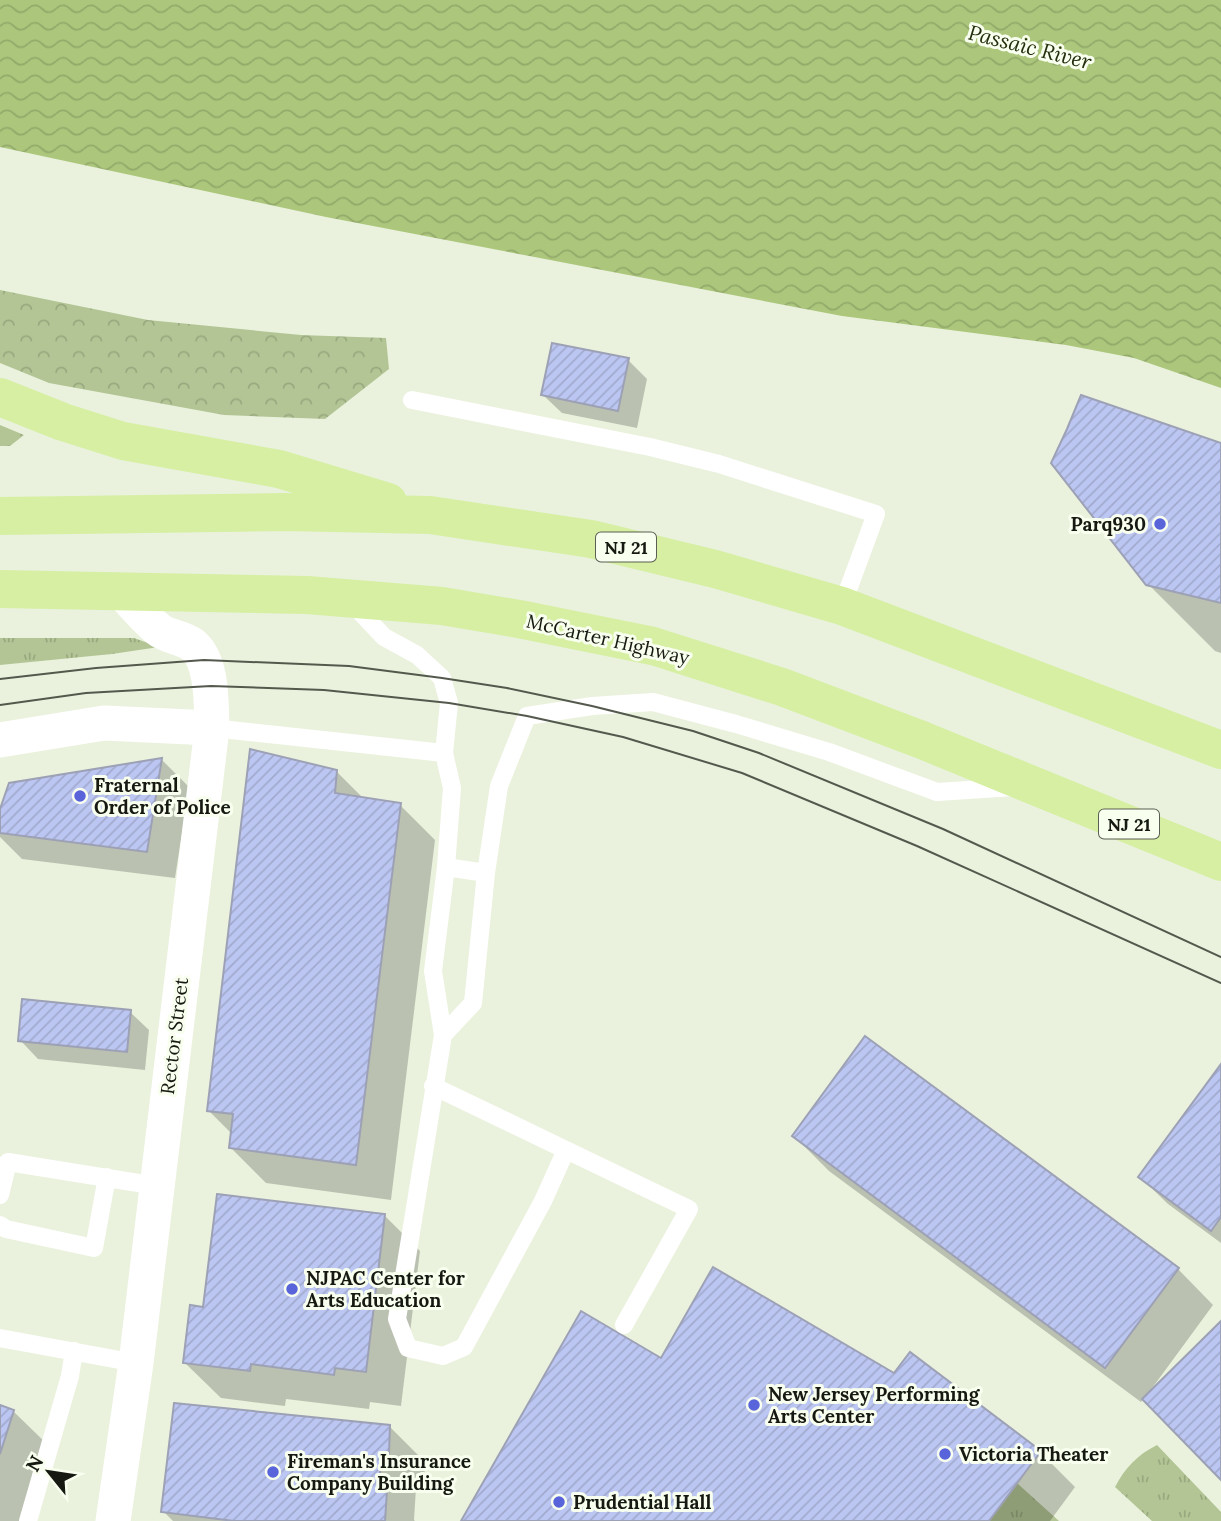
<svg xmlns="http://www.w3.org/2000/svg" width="1221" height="1521" viewBox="0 0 1221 1521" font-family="Lora,serif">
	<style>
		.grass { fill: url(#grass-tufts) }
		.forest { fill: url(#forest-crowns) }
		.water { fill: url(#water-waves) }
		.shadow { fill: #0003 }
		.building { fill: url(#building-hatch); stroke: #9da1b5; stroke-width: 2 }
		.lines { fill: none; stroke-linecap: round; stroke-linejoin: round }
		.lane { stroke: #fff; stroke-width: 18 }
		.street { stroke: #fff; stroke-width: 35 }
		.primary { stroke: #d6efa3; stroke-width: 38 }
		.tram { stroke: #54594d; stroke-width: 2 }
		.poi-dot { fill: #5964db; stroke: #f8ffee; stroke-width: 2.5 }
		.labels { text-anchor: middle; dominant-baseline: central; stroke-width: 6; stroke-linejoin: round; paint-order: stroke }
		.shield { fill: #f8ffee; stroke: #5a5e53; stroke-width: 2 }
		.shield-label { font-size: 18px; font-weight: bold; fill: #161911 }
		.poi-label { font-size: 19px; font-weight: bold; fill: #161911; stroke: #f8ffee; text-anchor: start }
		.street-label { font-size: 19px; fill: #161911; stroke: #f8ffee }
		.water-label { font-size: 21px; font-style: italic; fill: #242e0e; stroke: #f8ffee }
	</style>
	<defs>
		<pattern id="grass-tufts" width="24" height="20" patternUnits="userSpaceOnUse" patternTransform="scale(1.75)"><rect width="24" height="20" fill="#b3c595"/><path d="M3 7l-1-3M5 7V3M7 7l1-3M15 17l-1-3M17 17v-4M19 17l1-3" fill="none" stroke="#99a97f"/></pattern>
		<pattern id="forest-crowns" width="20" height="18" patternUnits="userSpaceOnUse" patternTransform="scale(1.75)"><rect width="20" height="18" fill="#b3c595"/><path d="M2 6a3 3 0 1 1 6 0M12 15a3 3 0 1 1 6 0" fill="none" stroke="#99a97f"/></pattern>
		<pattern id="water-waves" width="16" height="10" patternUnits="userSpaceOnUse" patternTransform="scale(1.75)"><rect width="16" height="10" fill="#acc77c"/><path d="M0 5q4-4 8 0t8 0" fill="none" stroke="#93aa6a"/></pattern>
		<pattern id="building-hatch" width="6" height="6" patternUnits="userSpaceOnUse" patternTransform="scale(1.75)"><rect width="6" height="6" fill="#bcc6f2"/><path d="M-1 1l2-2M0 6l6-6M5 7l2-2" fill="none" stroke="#a1aace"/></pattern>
	</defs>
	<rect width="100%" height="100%" fill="#eaf2dd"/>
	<path class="grass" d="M0 638H134L159 647 112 654 0 665Z
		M1157 1445 1221 1512V1521H1152L1115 1487C1125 1468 1137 1455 1157 1445Z
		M1017 1483 1059 1521H989Z"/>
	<path class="forest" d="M0 290 148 320 301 335 386 338 389 369 325 419 224 415 49 383 0 363Z
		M0 425 24 435 10 446H0Z"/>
	<path class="water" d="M0 0H1221V388L1134 358 1066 345 842 316 326 217 0 147Z"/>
	<path class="shadow" d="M628 360 647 379 637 428 562 413 543 395Z
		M1221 445V653L1215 651 1147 583Z
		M162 760 189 787 175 878 22 859 0 837V815L10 785Z
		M336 771 364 799 400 805 435 840 391 1200 266 1183 231 1148 232 1134 209 1111Z
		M130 1012 149 1030 145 1070 38 1059 20 1040Z
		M1221 1067V1243L1168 1204 1140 1177Z
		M794 1136 1178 1269 1213 1305 1150 1391 1151 1392 1221 1324V1478L1144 1398 1141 1402 829 1171Z
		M385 1216 420 1251 401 1406 370 1402 369 1409 286 1399 285 1406 221 1398 185 1363Z
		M911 1354 1040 1452 1075 1487 1050 1521H463L661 1360 895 1376Z
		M0 1407 13 1411 49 1446 25 1521H0Z
		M390 1427 425 1462 424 1489 416 1488 414 1520 415 1521H173L163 1511Z"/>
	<path class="building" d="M552 343 629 358 618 411 541 395Z
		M1081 395 1221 443V603L1146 585 1051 463 1067 429Z
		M250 749 337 770 335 793 401 803 356 1165 229 1148 233 1114 207 1111Z
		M162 758 147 852 0 833V809L9 783Z
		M22 999 131 1010 127 1052 18 1041Z
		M865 1036 1179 1268 1105 1368 792 1136Z
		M1221 1064V1217L1211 1231 1138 1177Z
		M217 1194 385 1214 366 1372 335 1368 334 1375 251 1364 250 1371 183 1363 190 1305 203 1307Z
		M713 1267 894 1373 910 1352 1041 1451 989 1521H461L581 1311 661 1358Z
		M1221 1321V1480L1142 1399Z
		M174 1403 390 1425 389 1454H381L379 1490 387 1491 385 1521H234L161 1512Z
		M0 1405 14 1410 0 1454Z"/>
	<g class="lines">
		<path class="lane" d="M412 400 650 447 719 464 876 514 842 606
			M351 602 384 637 417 655 442 678 449 703 444 753 452 788 446 867 433 971 443 1035 397 1319 408 1348 443 1356 464 1347 543 1201 566 1150 433 1086
			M212 728 444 753
			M446 867 486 873
			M443 1035 473 1003 486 873 499 786 527 716 592 706 653 702 736 724 829 752 937 792 1014 787
			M566 1150 689 1209 624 1325
			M0 1195 8 1162 157 1186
			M0 1225 6 1229 94 1248 107 1177
			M0 1338 136 1363
			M28 1521 70 1376 74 1351"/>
		<path class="street" d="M0 740 104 723 212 728
			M113 1521 136 1363 212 728C211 704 213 662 193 645 182 637 168 637 159 630 145 619 133 604 121 591"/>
		<path class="primary" d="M0 397 63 422 123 441 279 469 388 502
			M0 516 285 512 430 515 591 539 715 569 842 606 1221 750
			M0 589 307 595 442 606 519 619 653 646 782 687 922 740 1221 862"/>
		<path class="tram" d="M0 679 96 668 204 660 349 666 442 678 507 688 592 706 693 731 759 753 943 829 1221 957
			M0 705 86 693 211 686 324 690 449 703 527 716 623 737 742 773 917 846 1221 983"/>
	</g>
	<g class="poi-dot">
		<circle cx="1160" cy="524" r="7"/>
		<circle cx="80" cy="796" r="7"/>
		<circle cx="292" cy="1289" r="7"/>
		<circle cx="754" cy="1405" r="7"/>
		<circle cx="945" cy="1454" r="7"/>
		<circle cx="273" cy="1472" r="7"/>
		<circle cx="559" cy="1502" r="7"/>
	</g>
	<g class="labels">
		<g class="shield">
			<rect x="596" y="532.5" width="60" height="29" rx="5"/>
			<rect x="1099" y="809.5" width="60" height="29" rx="5"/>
		</g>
		<g class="shield-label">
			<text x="626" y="547">NJ 21</text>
			<text x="1129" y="824">NJ 21</text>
		</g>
		<g class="poi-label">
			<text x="1146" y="524" text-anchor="end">Parq930</text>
			<text x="94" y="785">Fraternal<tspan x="94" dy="22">Order of Police</tspan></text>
			<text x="306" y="1278">NJPAC Center for<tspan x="306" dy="22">Arts Education</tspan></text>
			<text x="768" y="1394">New Jersey Performing<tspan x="768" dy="22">Arts Center</tspan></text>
			<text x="959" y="1454">Victoria Theater</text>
			<text x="287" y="1461">Fireman's Insurance<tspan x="287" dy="22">Company Building</tspan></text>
			<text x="573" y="1502">Prudential Hall</text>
		</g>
		<g class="street-label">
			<text transform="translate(608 639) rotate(13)">McCarter Highway</text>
			<text transform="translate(174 1036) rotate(-83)">Rector Street</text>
		</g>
		<g class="water-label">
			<text transform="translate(1030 47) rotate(14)">Passaic River</text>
		</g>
	</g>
	<g transform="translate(49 1472) rotate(300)" stroke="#f8ffee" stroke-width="5" paint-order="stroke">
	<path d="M0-5L12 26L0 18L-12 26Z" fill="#161911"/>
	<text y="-10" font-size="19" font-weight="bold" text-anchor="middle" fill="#161911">N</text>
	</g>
</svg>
